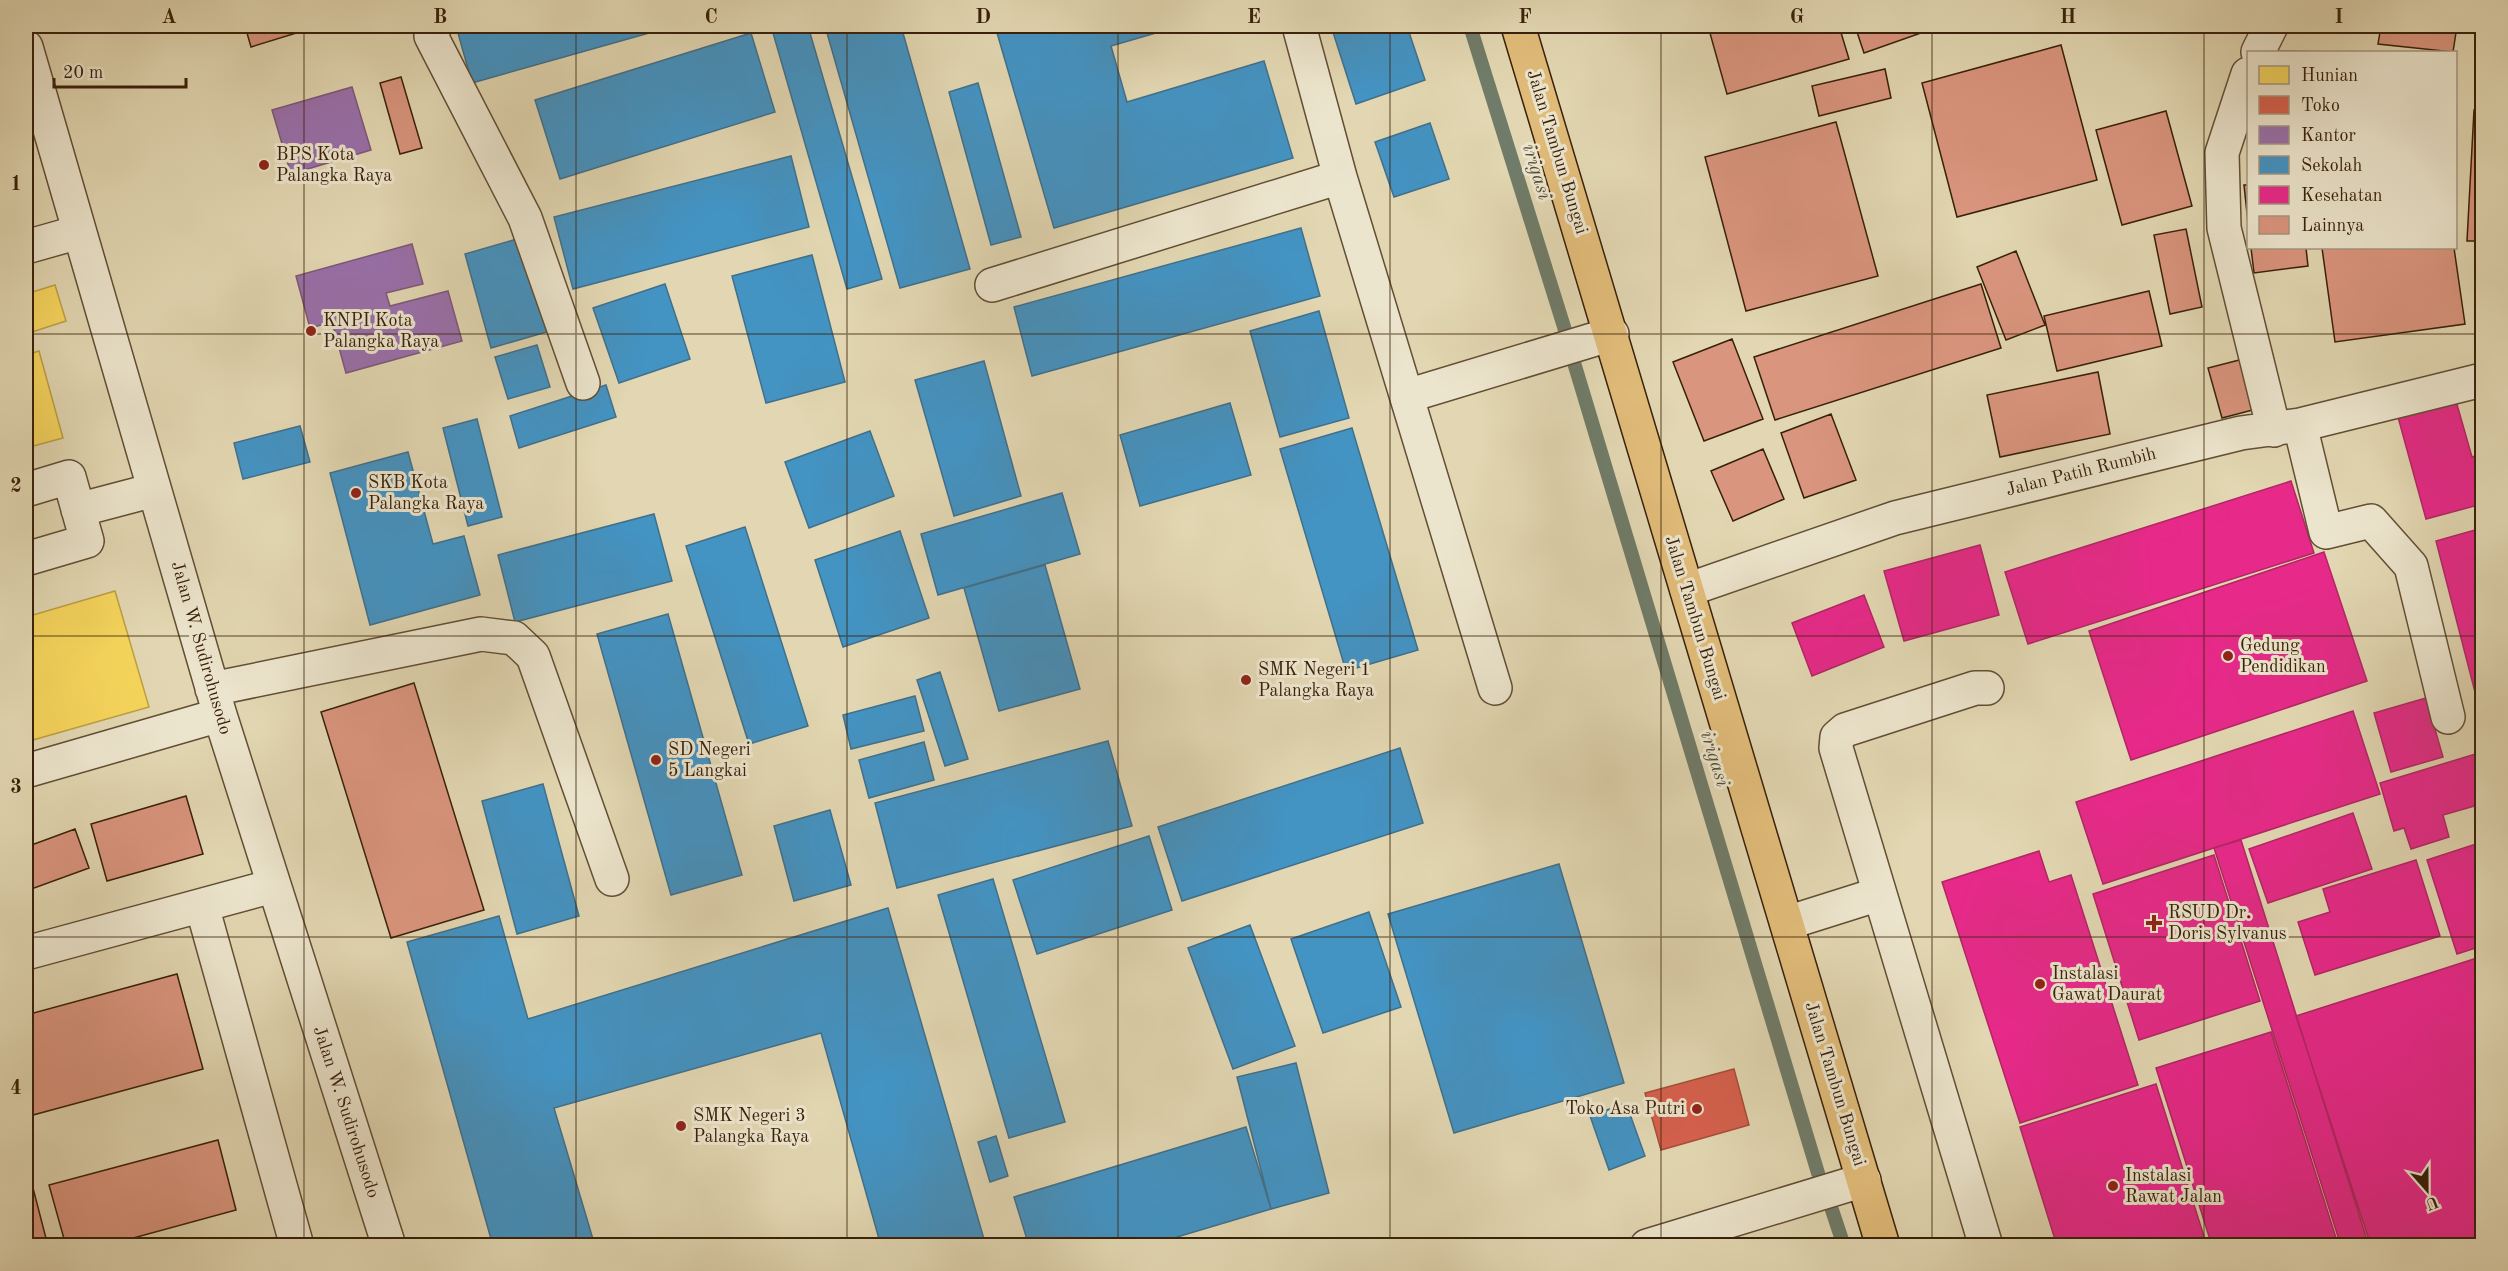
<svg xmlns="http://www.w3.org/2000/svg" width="2508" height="1271" viewBox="0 0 2508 1271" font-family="'Old Standard TT',serif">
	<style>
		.homes { fill: #f6d55c; stroke: #bd9f43; stroke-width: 1.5 }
		.shops { fill: #d6604d; stroke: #a74d39; stroke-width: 1.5 }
		.offices { fill: #9970ab; stroke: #7c587b; stroke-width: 1.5 }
		.schools { fill: #4393c3; stroke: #40708c; stroke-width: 1.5 }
		.health { fill: #e7298a; stroke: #b22664; stroke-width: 1.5 }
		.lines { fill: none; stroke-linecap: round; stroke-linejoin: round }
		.stream { stroke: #707c69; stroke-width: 14 }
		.building { fill: #da957e; stroke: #38200a; stroke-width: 1.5 }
		.minor-casing { stroke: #624e34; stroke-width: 36 }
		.major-casing { stroke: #38200a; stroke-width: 36 }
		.minor { stroke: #ece5cd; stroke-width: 33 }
		.major { stroke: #e1bc79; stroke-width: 33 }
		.grid { fill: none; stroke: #38200a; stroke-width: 1.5; stroke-opacity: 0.55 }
		.poi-dot { fill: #8f2418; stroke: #ece5cd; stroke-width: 2 }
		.labels { text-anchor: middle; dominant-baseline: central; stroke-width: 6; stroke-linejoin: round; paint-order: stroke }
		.street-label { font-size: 18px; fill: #38200a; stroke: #ece5cd }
		.poi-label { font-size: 18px; fill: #38200a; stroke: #ece5cd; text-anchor: start }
		.water-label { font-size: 20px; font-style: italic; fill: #544e3a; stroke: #ece5cd }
		.neatline { fill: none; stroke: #38200a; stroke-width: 2 }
		.grid-label { font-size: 20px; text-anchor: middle; font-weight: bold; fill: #38200a }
	</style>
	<rect width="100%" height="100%" fill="#e2d7b2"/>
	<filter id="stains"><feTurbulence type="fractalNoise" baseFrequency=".00333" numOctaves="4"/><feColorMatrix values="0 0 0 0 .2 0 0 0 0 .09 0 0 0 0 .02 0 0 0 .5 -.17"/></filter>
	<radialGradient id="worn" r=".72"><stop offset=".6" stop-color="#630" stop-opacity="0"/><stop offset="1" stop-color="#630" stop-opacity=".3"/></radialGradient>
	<path class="homes" d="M55 285 66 321 26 334V294Z
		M39 351 63 438 26 448V355Z
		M115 591 149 707 26 742V617Z"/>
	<path class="shops" d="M1734 1069 1749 1125 1661 1150 1645 1093Z"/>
	<path class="offices" d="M352 87 371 150 291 174 272 110Z
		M412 244 423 284 386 293 390 306 448 291 462 341 346 373 332 322 310 328 296 276Z"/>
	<path class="schools" d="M456 26H674L472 83Z
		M771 26H808L882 279 847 289Z
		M825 26H901L970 269 900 288Z
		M995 26H1180L1111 46 1127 102 1264 61 1293 158 1054 228Z
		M1331 26H1407L1425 80 1356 104Z
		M751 33 775 112 560 179 535 100Z
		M978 83 1021 237 991 245 949 92Z
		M1430 123 1449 179 1394 197 1375 142Z
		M791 156 809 227 573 289 554 217Z
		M1301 228 1320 296 1032 376 1014 307Z
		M524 237 550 331 491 348 465 254Z
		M812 255 845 382 766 403 732 276Z
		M665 284 690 359 619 383 593 308Z
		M1319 311 1349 418 1280 437 1250 331Z
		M537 345 550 387 508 399 495 357Z
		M984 361 1021 496 954 516 915 380Z
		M606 385 616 417 519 448 510 416Z
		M1230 403 1251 475 1140 506 1120 435Z
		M477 419 502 517 468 526 443 428Z
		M300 426 310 462 243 479 234 443Z
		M1352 428 1418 650 1346 671 1280 449Z
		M870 431 894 496 809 528 785 462Z
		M408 452 433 544 464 536 480 595 370 625 330 473Z
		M1062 493 1080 554 938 595 921 534Z
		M654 514 672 581 515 622 498 555Z
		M745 527 808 726 749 744 686 546Z
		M900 531 929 618 843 647 815 560Z
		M1045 565 1080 689 999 711 964 588Z
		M668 614 742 875 671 895 597 634Z
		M940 672 968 759 945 766 917 680Z
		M915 696 924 731 851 749 843 715Z
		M1108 741 1132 826 897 888 875 803Z
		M924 742 934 780 869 798 859 760Z
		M1400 748 1423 823 1182 901 1158 827Z
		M543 784 579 916 517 934 482 801Z
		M830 810 851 885 794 901 774 826Z
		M1149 836 1172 910 1037 954 1013 880Z
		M1559 864 1624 1083 1454 1133 1388 914Z
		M993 879 1065 1122 1009 1138 938 895Z
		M888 908 986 1246H881L821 1033 554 1108 595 1246H493L407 942 499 916 528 1019Z
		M1369 912 1401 1007 1323 1033 1291 939Z
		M1250 925 1295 1046 1233 1069 1188 948Z
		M1296 1063 1329 1193 1271 1209 1237 1077Z
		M1626 1103 1645 1156 1609 1170 1590 1116Z
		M1246 1127 1271 1209 1147 1246H1029L1014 1197Z
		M996 1136 1008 1176 990 1182 978 1142Z"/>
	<path class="health" d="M2456 401 2472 457 2482 454V488L2478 489 2482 504 2426 519 2398 417Z
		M2291 481 2314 553 2028 644 2005 572Z
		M2482 528V699L2477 700 2436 541Z
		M1980 545 1999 615 1904 641 1884 571Z
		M2324 552 2367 681 2131 760 2089 631Z
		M1864 595 1884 647 1812 676 1792 623Z
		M2426 698 2443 757 2391 772 2374 713Z
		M2353 711 2380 794 2103 884 2076 802Z
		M2482 752V819L2478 805 2443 815 2449 837 2411 849 2404 828 2394 831 2380 783Z
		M2353 813 2372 869 2268 903 2249 849Z
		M2241 840 2369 1246H2341L2214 848Z
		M2482 842V946L2457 954 2427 860Z
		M2039 851 2049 882 2071 875 2138 1085 2020 1123 1942 882Z
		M2214 855 2260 1001 2139 1040 2093 894Z
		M2416 860 2440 936 2315 975 2298 922 2330 912 2323 889Z
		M2477 958 2482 975V1246H2371L2296 1016Z
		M2271 1032 2337 1241 2323 1246H2212L2156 1068Z
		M2156 1084 2207 1246H2057L2020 1127Z"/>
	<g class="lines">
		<path class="stream" d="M1470 26 1565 330
			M1572 356 1818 1173
			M1832 1210 1844 1246"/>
	</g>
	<path class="building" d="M245 26H319L251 47Z
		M1708 26H1839L1849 59 1727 94Z
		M1855 26H1938V27L1864 53Z
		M2381 26H2457L2453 52 2378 44Z
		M2061 45 2097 180 1957 217 1922 83Z
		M2276 51 2343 52H2276Z
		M1885 69 1891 98 1819 116 1812 86Z
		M401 77 422 148 400 154 380 83Z
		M2474 110H2482V241H2467Z
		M2166 111 2192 206 2122 225 2096 130Z
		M1836 122 1878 276 1746 311 1705 157Z
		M2244 185H2248V223Z
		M2186 229 2202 307 2170 314 2154 235Z
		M2251 248H2306L2308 266 2254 273Z
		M2322 248H2454L2465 324 2335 342Z
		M2016 251 2045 325 2006 340 1977 267Z
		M1981 284 2001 348 1775 420 1754 357Z
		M2149 291 2162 346 2057 371 2044 316Z
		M1732 339 1763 419 1704 441 1673 362Z
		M2251 357 2264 407 2222 418 2208 368Z
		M2098 372 2110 434 2000 457 1987 395Z
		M1831 414 1856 480 1804 498 1781 433Z
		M1763 449 1784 499 1733 521 1711 471Z
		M414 683 484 910 391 938 321 712Z
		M186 796 203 854 107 881 91 824Z
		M75 829 89 868 26 891V847Z
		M177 974 203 1069 33 1115 26 1088V1015Z
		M218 1140 236 1210 104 1246H66L49 1185Z
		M26 1161 48 1246H26Z"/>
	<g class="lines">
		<g class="minor-casing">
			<path id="minor" d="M435 26 431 36 525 218 583 383
				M1299 26 1340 177 1495 688
				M26 47 220 715 389 1246
				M2258 52 2271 26
				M2248 74 2222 153 2224 228 2274 430
				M26 247 79 232
				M992 285 1340 177
				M1407 396 1612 334
				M2300 425 2326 532 2371 521 2411 566 2448 717
				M26 490 69 477 87 541 26 559
				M78 510 154 490
				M1687 590 1895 518 2241 433 2300 425 2482 380
				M212 689 481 634 514 638 533 656 612 879
				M26 771 220 715
				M202 906 297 1246
				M1787 923 1879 894
				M26 953 273 886
				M1647 1246 1864 1180
				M1986 1246 1836 748 1837 737 1845 730 1975 688H1987"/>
		</g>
		<g class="major-casing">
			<path id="major" d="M1518 26 1883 1246"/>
		</g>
		<use href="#minor" class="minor"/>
		<use href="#major" class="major"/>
	</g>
	<path class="grid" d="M304 26V1246M576 26V1246M847 26V1246M1118 26V1246M1390 26V1246M1661 26V1246M1932 26V1246M2204 26V1246M26 334H2482M26 636H2482M26 937H2482"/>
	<g class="poi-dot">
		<circle cx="264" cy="165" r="6"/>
		<circle cx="311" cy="331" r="6"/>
		<circle cx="356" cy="493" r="6"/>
		<circle cx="2228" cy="656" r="6"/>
		<circle cx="1246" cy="680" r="6"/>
		<circle cx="656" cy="760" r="6"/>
		<path d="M2151 914h6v6h6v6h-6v6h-6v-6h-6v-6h6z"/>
		<circle cx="2040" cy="984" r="6"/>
		<circle cx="1697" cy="1109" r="6"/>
		<circle cx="681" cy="1126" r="6"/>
		<circle cx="2113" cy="1186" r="6"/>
	</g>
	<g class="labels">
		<g class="street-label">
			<text transform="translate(1557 152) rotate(73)">Jalan Tambun Bungai</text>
			<text transform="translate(2081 472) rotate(-14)">Jalan Patih Rumbih</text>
			<text transform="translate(1695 618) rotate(73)">Jalan Tambun Bungai</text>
			<text transform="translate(201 648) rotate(74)">Jalan W. Sudirohusodo</text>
			<text transform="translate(1835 1084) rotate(73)">Jalan Tambun Bungai</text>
			<text transform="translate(346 1112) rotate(72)">Jalan W. Sudirohusodo</text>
		</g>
		<g class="poi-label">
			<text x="276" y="155">BPS Kota<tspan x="276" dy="21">Palangka Raya</tspan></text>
			<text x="323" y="321">KNPI Kota<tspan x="323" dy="21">Palangka Raya</tspan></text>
			<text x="368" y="483">SKB Kota<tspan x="368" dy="21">Palangka Raya</tspan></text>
			<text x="2240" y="646">Gedung<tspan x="2240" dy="21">Pendidikan</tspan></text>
			<text x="1258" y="670">SMK Negeri 1<tspan x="1258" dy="21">Palangka Raya</tspan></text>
			<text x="668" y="750">SD Negeri<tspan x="668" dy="21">5 Langkai</tspan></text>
			<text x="2168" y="913">RSUD Dr.<tspan x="2168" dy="21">Doris Sylvanus</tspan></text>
			<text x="2052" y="974">Instalasi<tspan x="2052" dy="21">Gawat Daurat</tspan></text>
			<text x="1685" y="1109" text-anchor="end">Toko Asa Putri</text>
			<text x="693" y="1116">SMK Negeri 3<tspan x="693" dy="21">Palangka Raya</tspan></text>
			<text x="2125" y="1176">Instalasi<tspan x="2125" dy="21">Rawat Jalan</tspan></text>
		</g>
		<g class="water-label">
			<text transform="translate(1536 172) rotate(73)">irigasi</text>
			<text transform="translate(1714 759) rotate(73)">irigasi</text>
		</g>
	</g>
	<rect width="2508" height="1271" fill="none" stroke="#e2d7b2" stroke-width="66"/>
	<rect x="2247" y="51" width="210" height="198" fill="#ece5cd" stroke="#a4967f" stroke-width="1.5"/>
	<rect x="2259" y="66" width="30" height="18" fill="#f6d55c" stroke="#a4967f" stroke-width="1.5"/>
	<text x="2301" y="81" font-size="18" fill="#38200a">Hunian</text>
	<rect x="2259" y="96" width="30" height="18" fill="#d6604d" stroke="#a4967f" stroke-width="1.5"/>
	<text x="2301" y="111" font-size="18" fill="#38200a">Toko</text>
	<rect x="2259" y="126" width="30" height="18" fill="#9970ab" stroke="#a4967f" stroke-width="1.5"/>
	<text x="2301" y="141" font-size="18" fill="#38200a">Kantor</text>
	<rect x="2259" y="156" width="30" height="18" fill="#4393c3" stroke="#a4967f" stroke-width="1.5"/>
	<text x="2301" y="171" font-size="18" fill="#38200a">Sekolah</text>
	<rect x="2259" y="186" width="30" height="18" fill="#e7298a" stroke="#a4967f" stroke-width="1.5"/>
	<text x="2301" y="201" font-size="18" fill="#38200a">Kesehatan</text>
	<rect x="2259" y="216" width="30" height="18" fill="#da957e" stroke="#a4967f" stroke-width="1.5"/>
	<text x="2301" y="231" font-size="18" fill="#38200a">Lainnya</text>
	<g transform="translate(2427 1190) rotate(159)" stroke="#ece5cd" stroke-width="4.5" paint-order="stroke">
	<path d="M0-4.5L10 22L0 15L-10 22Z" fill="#38200a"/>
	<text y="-9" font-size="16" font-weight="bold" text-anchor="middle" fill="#38200a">U</text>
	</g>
	<path d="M54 78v9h132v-9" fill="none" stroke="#38200a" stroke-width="3"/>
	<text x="63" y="78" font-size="18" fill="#38200a" stroke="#ece5cd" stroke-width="4.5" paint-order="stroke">20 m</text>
	<rect x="33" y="33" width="2442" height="1205" class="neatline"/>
	<g class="grid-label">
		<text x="169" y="23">A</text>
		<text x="440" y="23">B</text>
		<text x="711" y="23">C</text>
		<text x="983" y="23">D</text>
		<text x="1254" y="23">E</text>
		<text x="1525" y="23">F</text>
		<text x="1797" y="23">G</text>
		<text x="2068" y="23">H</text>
		<text x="2339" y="23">I</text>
		<text x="16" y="190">1</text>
		<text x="16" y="492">2</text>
		<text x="16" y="793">3</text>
		<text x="16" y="1094">4</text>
	</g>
	<rect width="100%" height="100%" filter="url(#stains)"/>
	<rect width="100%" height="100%" fill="url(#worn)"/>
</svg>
